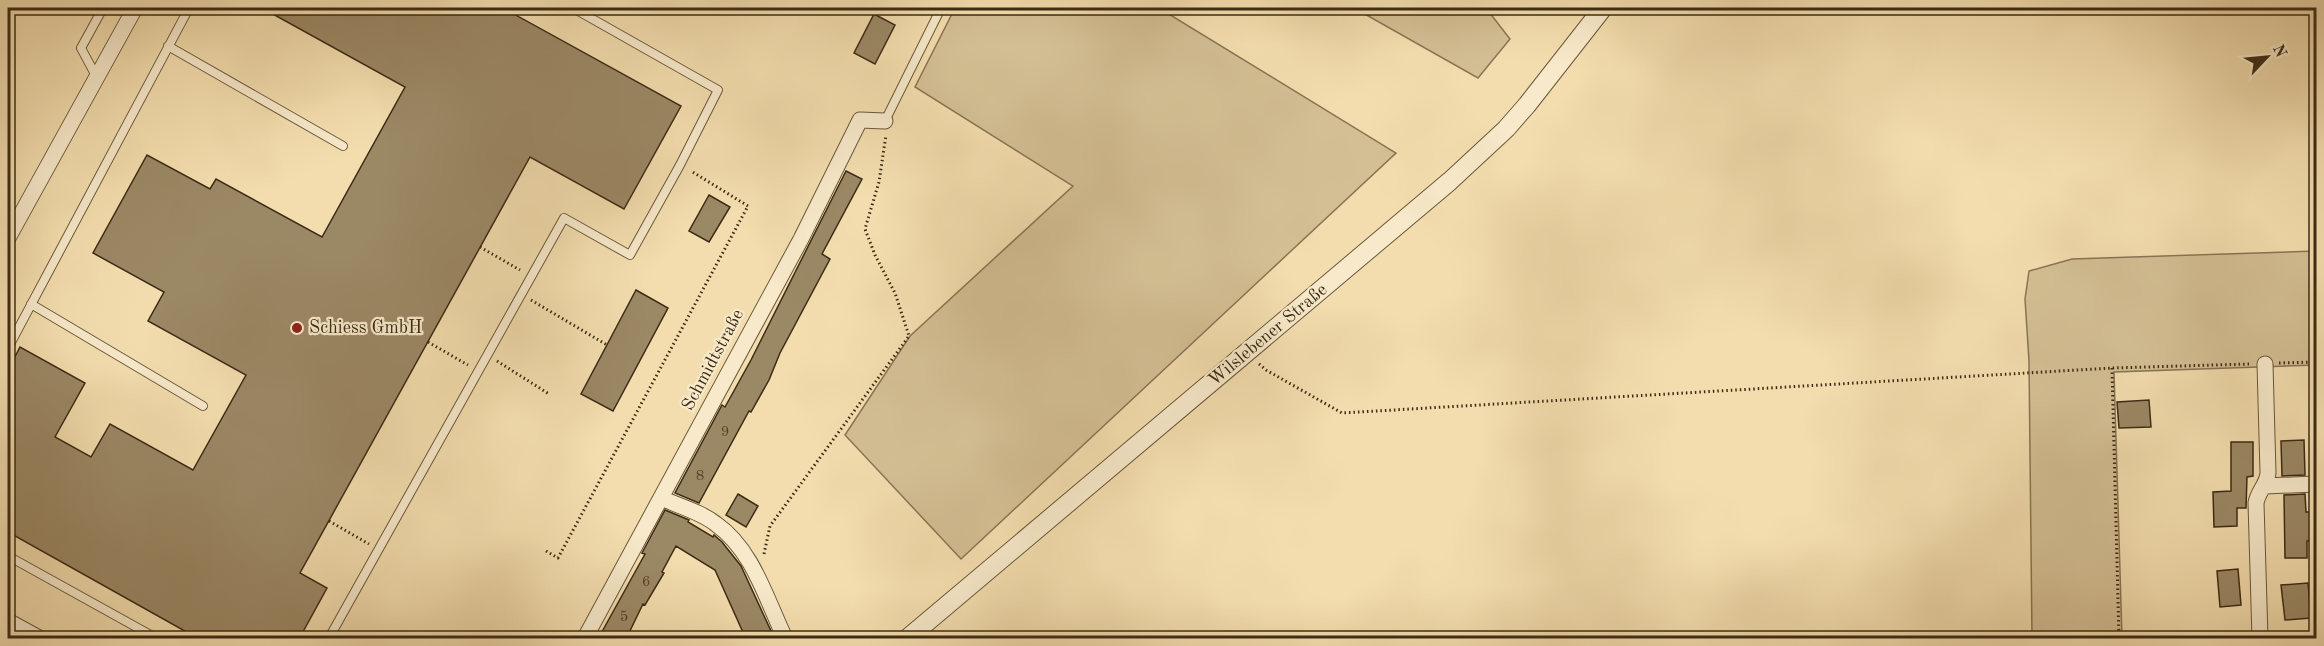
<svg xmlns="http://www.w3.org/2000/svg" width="2324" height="646" viewBox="0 0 2324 646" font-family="'Old Standard TT',serif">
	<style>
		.green { fill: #d4bf94; stroke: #887554; stroke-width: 1.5 }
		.building { fill: #9b8865; stroke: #3c2b15; stroke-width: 1.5 }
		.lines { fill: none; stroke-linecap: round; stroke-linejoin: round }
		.service-casing { stroke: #6a583b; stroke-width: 10 }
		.minor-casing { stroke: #6a583b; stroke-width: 17 }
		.tertiary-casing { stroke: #6a583b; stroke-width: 20 }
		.path { stroke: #3c2b15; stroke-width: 3; stroke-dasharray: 1.5 3; stroke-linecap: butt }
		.service { stroke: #f7e9ca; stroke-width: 8 }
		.minor { stroke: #f7e9ca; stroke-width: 15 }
		.tertiary { stroke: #f7e9ca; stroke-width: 18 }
		.poi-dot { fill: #8f2418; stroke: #f7e9ca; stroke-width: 2 }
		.labels { text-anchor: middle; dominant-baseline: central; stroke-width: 4.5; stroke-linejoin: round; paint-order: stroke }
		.number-label { font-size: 15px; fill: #544229 }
		.poi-label { font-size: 18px; fill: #3c2b15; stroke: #f7e9ca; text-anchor: start }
		.street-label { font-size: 18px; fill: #3c2b15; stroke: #f7e9ca }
	</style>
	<rect width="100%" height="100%" fill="#f3ddae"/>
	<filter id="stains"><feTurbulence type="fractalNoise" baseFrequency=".00333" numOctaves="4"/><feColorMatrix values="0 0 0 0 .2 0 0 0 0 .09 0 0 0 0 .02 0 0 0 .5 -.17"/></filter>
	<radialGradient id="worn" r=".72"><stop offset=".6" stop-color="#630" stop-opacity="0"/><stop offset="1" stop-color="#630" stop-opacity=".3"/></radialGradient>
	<path class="green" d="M955 8H1159L1396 153 961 559 845 435 910 336 1073 186 915 87Z
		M1354 8H1486L1510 39 1478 78Z
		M2316 251V365L2114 372 2122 638H2032L2029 361 2025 299 2029 271 2072 259Z"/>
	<path class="building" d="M262 8H503L681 106 624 209 530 157 300 573 327 588 299 639H199L8 532V370L20 347 85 383 55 437 91 457 110 424 193 470 246 375 148 321 164 292 93 253 147 155 210 189 216 179 322 237 405 87Z
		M874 14 895 25 875 64 854 53Z
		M846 171 862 179 822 254 830 259 780 353 769 380 751 412 749 411 699 503 675 493 722 405 725 407 751 360Z
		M709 195 730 207 709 242 689 231Z
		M636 290 668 308 613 411 581 394Z
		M2149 400 2151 427 2119 428 2117 402Z
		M2304 440 2305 475 2282 476 2281 441Z
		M2231 442H2253V476L2247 477 2246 508H2237V526L2214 527 2213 492 2231 491Z
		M738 494 758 506 746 527 726 515Z
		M2305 494 2306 512H2316V540L2307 541V558H2285L2284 495Z
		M665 510 689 520 688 522 713 537 714 535 722 542 741 566 771 631 754 639H746L715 570 676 546 662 572 664 573 645 605 643 604 626 639H598L645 554 642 553Z
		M2238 569 2241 605 2220 607 2217 571Z
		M2308 583 2311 618 2285 620 2281 585Z"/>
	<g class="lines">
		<g class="service-casing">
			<path id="service" d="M168 46 343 146
				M96 76 81 48 103 8
				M885 121 941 8
				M31 304 203 406
				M8 348 189 8
				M8 556 156 638
				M329 638 564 218 630 255 680 165 718 90 573 8"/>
		</g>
		<g class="minor-casing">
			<path id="minor" d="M8 238 135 8
				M2265 486 2316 484
				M661 498C679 506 701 512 716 524 753 550 766 599 785 638
				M8 621 39 638
				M585 638 801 239 860 120 885 121
				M2260 638 2256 503C2258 491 2267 485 2268 473L2265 364"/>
		</g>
		<g class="tertiary-casing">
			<path id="tertiary" d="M908 638 1450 181 1506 129 1527 105 1603 8"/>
		</g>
		<path class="path" d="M480 247 520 270
			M531 300 607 345
			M428 342 468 365
			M497 361 549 394
			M2279 363 2316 362
			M1259 364 1266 370 1342 413 2112 368 2249 364
			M2112 368 2119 638
			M329 521 369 544
			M546 551 558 558 748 206 691 171
			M764 554 770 526 909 336 895 293 875 255 865 229 879 182 886 135"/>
		<use href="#service" class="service"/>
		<use href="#minor" class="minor"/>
		<use href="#tertiary" class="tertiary"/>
	</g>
	<circle class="poi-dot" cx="297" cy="328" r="6"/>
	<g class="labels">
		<g class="number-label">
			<text x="725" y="432">9</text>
			<text x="700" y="476">8</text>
			<text x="646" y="582">6</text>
			<text x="624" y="617">5</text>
		</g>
		<g class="poi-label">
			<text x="309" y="328">Schiess GmbH</text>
		</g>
		<g class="street-label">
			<text transform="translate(1268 335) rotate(-40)">Wilslebener Straße</text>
			<text transform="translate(713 360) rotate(-62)">Schmidtstraße</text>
		</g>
	</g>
	<rect width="2324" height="646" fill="none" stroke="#f3ddae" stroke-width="30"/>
	<rect x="9" y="9" width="2306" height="628" fill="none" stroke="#3c2b15" stroke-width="3"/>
	<rect x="15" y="15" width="2294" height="616" fill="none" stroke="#3c2b15" stroke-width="1.5"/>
	<g transform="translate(2267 57) rotate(64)" stroke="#f7e9ca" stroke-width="4.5" paint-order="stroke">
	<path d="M0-4.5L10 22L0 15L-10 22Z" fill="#3c2b15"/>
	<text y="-9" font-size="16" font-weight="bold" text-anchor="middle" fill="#3c2b15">N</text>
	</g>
	<rect width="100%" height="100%" filter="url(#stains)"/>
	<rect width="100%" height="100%" fill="url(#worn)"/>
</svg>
